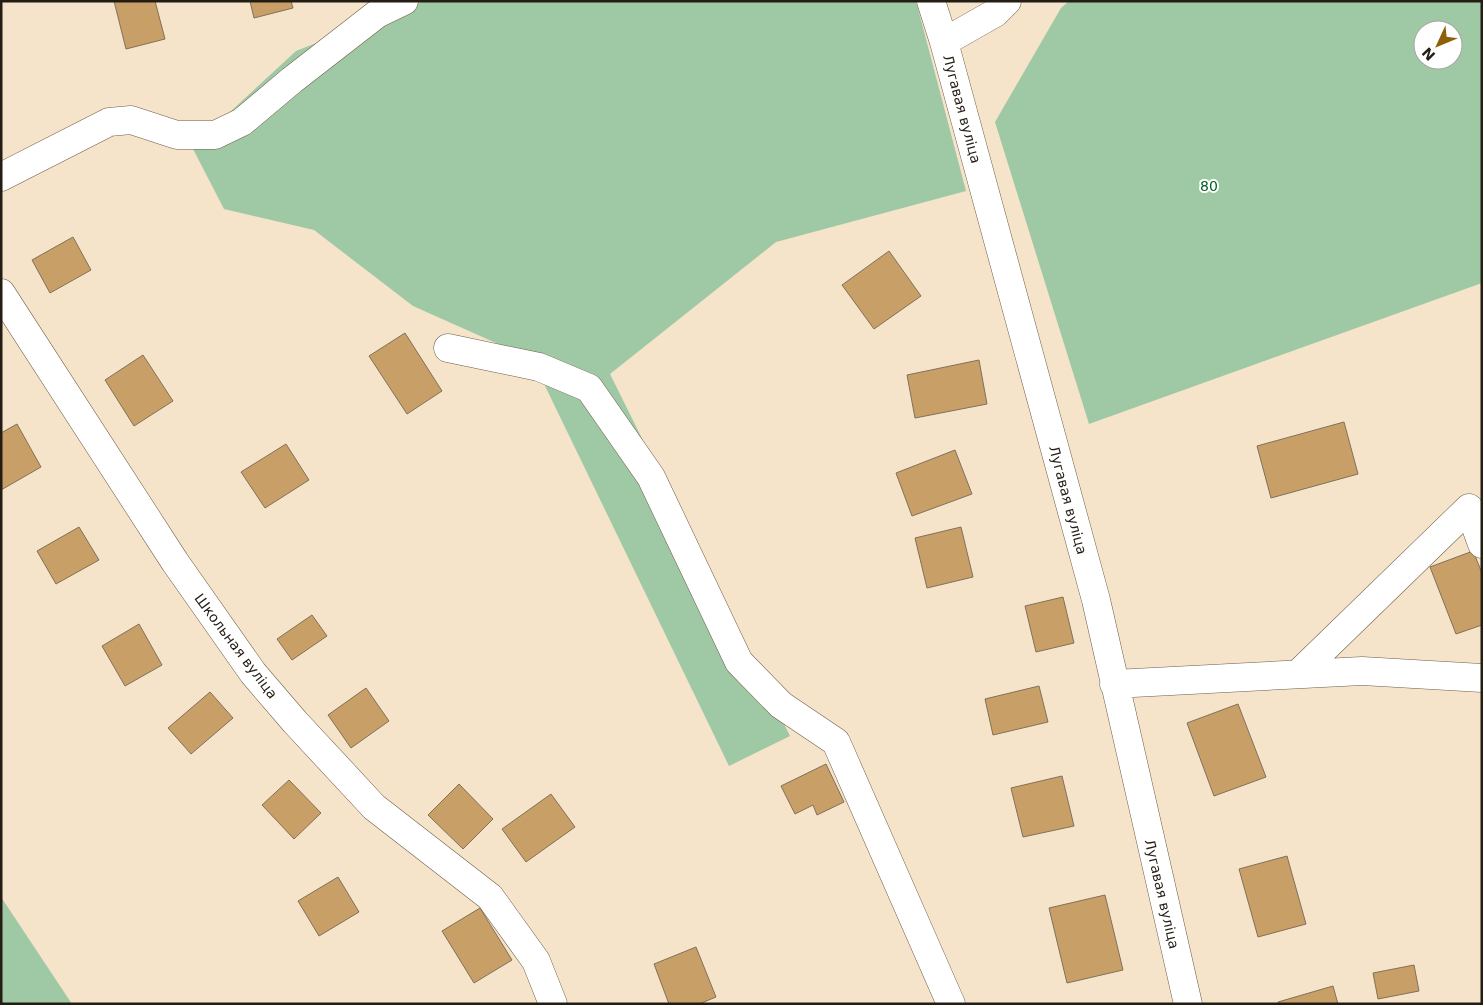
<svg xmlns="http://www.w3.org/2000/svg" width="1483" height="1005" viewBox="0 0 1483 1005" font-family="'DejaVu Sans',sans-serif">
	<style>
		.green { fill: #9fc9a5; fill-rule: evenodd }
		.building { fill: #c8a067; stroke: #81705a }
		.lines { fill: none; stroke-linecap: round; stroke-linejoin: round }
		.minor-casing { stroke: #6e5e49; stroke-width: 29 }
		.minor { stroke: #fff; stroke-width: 28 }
		.labels { text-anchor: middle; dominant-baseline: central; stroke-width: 4; stroke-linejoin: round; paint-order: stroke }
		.street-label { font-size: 14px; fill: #231d14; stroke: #fff }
		.park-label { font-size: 14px; fill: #005d24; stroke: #fff }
	</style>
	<rect width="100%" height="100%" fill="#f5e3ca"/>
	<path class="green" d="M424 1H916L966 191 776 242 610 374 790 736 729 766 532 359 413 306 314 230 224 209 192 147 296 51Z
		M1069 1H1482V283L1089 424 995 122 1061 8ZM1423 30H1453V60H1423Z
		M1 897 72 1004H1Z"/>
	<path class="building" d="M114 1H155L165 39 126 49Z
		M250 1H291L293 8 254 18Z
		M73 237 91 270 50 293 32 260Z
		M889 251 921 296 874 329 842 285Z
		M405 333 442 391 407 414 369 356Z
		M143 355 173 401 134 426 105 380Z
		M979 360 987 404 915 418 907 375Z
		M1344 422 1358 474 1271 498 1257 446Z
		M17 424 41 467 1 490V433Z
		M286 444 309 480 265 508 241 472Z
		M955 450 972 494 912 516 896 473Z
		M79 527 99 560 56 584 37 551Z
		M961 527 973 577 927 588 915 538Z
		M1473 551 1482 573V625L1456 634 1430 567Z
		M1063 597 1074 643 1036 652 1025 606Z
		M312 615 327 636 292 660 277 639Z
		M139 624 162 665 125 686 102 646Z
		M1039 686 1048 722 993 735 985 699Z
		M366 688 389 721 351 748 328 715Z
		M210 692 233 718 191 754 168 728Z
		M1238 704 1266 777 1214 796 1187 723Z
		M826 764 844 802 817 815 813 805 795 814 781 786Z
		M1062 776 1074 826 1023 837 1011 788Z
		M289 780 321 813 294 839 262 805Z
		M459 784 493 819 463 849 428 815Z
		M551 794 575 827 526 862 502 829Z
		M1287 856 1306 924 1258 937 1239 869Z
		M338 877 359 912 319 936 298 901Z
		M1105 895 1123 970 1067 983 1049 908Z
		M480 908 512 960 474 983 442 931Z
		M696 947 716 997 699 1004H669L654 964Z
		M1414 965 1419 991 1378 999 1373 973Z
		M1333 986 1338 1004H1278V1002Z"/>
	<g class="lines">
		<g class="minor-casing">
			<path id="minor" d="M931 1 944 42 1096 600 1188 1004
				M944 42 995 13 1007 1
				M1 177 109 122 131 120 177 135H215L242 122 292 80 377 14 404 1
				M1 293 175 562 253 673 295 722 374 807 490 897 536 961 553 1004
				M448 348 539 367 589 388 651 477 739 662 781 705 836 742 951 1004
				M1298 674 1469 508 1482 544
				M1114 684 1362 671 1482 678"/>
		</g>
		<use href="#minor" class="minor"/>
	</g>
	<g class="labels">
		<g class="street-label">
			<text transform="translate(962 109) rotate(75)">Лугавая вуліца</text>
			<text transform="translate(1068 500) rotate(75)">Лугавая вуліца</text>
			<text transform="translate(236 646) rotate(53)">Школьная вуліца</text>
			<text transform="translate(1162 894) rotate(77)">Лугавая вуліца</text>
		</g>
		<g class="park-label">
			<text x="1209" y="186">80</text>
		</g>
	</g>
	<rect width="1483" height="1005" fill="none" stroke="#231d14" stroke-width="5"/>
	<g transform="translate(1438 45) rotate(226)"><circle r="24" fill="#ffffff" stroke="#a7a5a1"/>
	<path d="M0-4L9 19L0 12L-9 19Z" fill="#8e6007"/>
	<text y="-8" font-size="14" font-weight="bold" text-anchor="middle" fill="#231d14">N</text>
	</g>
</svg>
